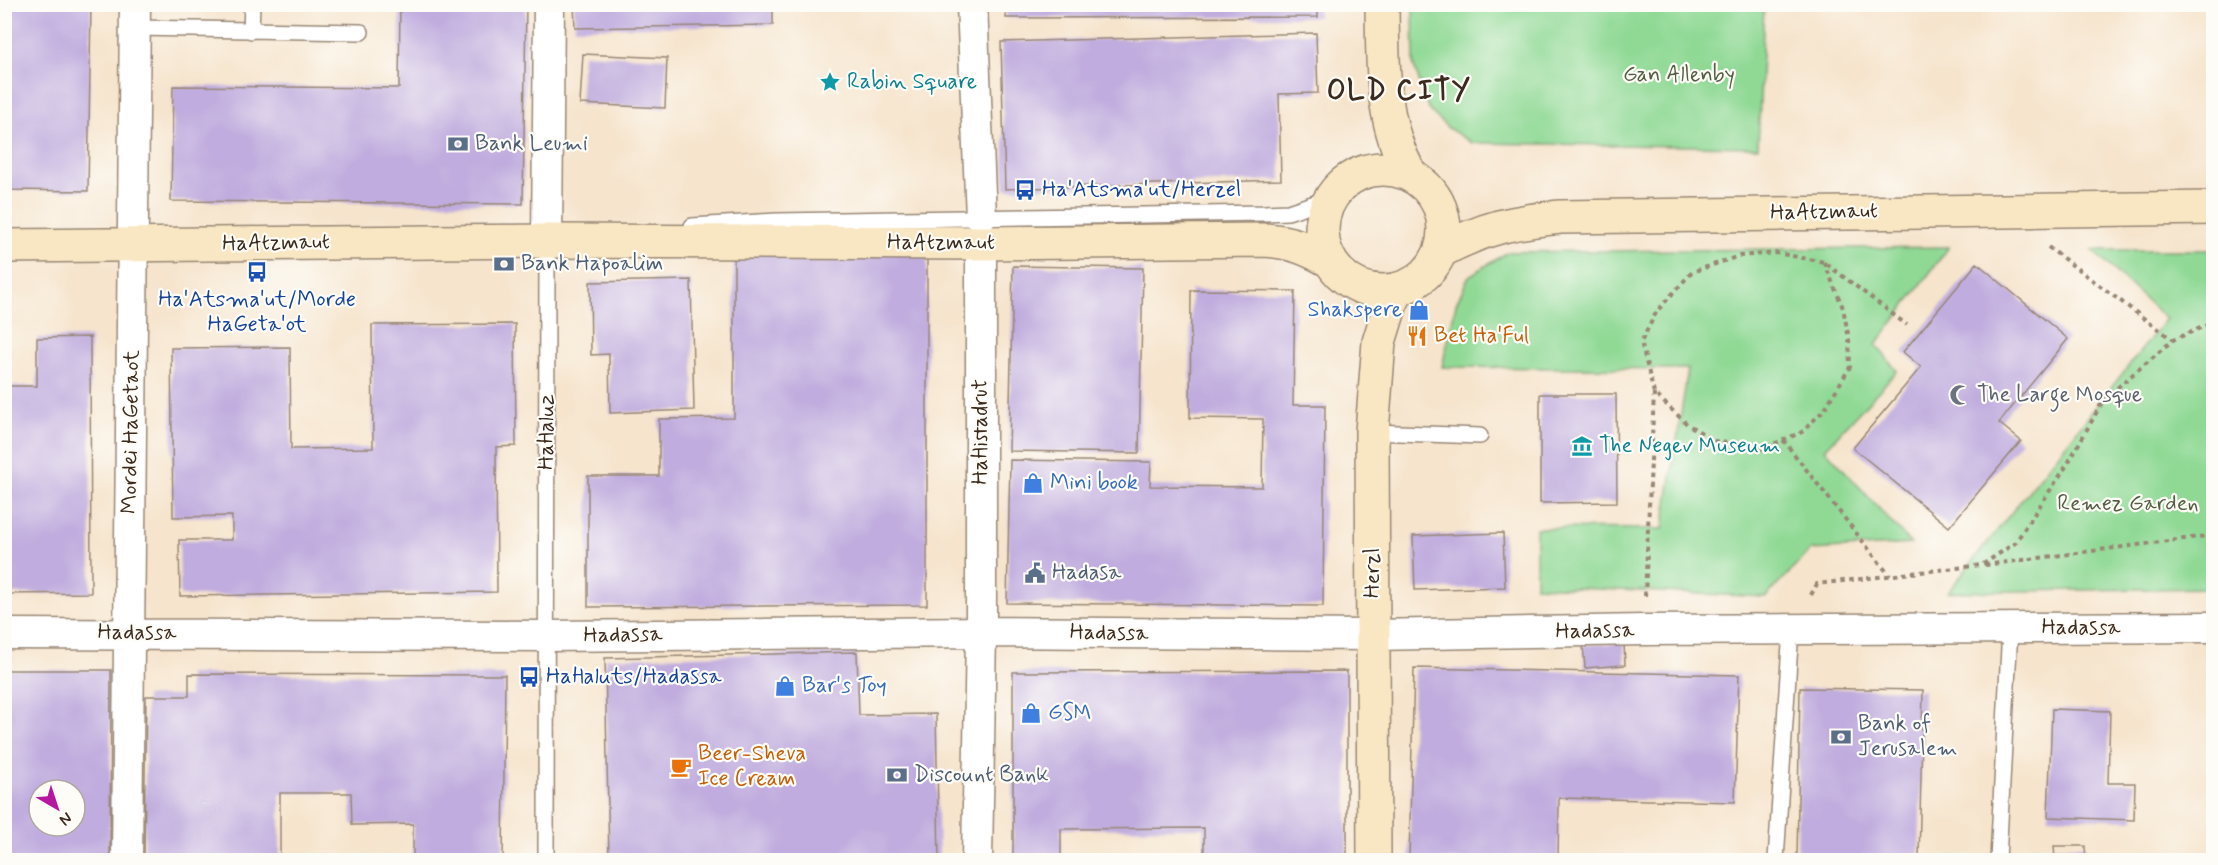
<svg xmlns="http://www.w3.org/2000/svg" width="2218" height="865" viewBox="0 0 2218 865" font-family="Mynerve,sans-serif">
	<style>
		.green { fill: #90d995; stroke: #66825a; stroke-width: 1.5 }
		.building { fill: #c0acde; fill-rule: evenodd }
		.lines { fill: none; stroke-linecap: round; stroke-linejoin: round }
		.lane-casing { stroke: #988775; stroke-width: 18 }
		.street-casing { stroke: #988775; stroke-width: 33 }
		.secondary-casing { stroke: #988775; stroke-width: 36 }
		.path { stroke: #988775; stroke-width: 4; stroke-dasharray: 4.5 4.5; stroke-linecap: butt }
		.lane { stroke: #fff; stroke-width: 15 }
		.street { stroke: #fff; stroke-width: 30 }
		.secondary { stroke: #f9e7c3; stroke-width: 33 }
		.labels { text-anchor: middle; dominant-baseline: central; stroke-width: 4.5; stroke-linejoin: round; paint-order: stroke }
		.park-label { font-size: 22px; fill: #545f42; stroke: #fdfcf7 }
		.culture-label { font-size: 22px; fill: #0d838f; stroke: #fdfcf7; text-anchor: start }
		.service-label { font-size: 22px; fill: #4e5e75; stroke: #fdfcf7; text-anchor: start }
		.transit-label { font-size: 22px; fill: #164399; stroke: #fdfcf7; text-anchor: start }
		.street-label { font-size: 22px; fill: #3b2a1e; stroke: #fdfcf7 }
		.shop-label { font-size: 22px; fill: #366cbe; stroke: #fdfcf7; text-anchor: start }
		.food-label { font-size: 22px; fill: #c56008; stroke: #fdfcf7; text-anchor: start }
		.worship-label { font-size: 22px; fill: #5b616d; stroke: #fdfcf7; text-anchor: start }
		.district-label { font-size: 28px; font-weight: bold; letter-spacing: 1.5px; fill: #3b2a1e; stroke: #fdfcf7 }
	</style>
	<rect width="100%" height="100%" fill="#fdfcf7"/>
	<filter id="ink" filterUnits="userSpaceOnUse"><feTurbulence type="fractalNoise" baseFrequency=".0167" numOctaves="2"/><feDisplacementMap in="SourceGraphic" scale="12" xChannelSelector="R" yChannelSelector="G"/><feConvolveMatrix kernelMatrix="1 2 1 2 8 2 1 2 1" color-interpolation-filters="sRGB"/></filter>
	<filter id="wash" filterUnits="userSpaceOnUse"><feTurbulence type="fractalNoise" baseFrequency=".008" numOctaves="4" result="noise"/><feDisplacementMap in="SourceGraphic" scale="24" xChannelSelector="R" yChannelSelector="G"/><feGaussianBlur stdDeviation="1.35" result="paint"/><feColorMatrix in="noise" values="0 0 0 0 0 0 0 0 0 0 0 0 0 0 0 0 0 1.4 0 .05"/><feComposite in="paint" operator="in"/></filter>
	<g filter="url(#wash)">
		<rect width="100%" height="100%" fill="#f6e4cc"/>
		<path class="green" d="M1413 5H1764L1758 147 1472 143 1448 128 1429 110 1414 66Z
			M1949 247 1876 345 1897 371 1825 449 1911 544 1811 550 1766 597 1536 586V528L1663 529 1688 369 1442 367 1456 304 1469 276 1508 252Z
			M2092 250H2213V588L1948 592 2166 319Z"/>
		<g id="blocks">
			<path class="building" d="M4 4H91L88 191 4 190Z
				M400 4H526L523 204 171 201 173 86 399 88Z
				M574 4H773V25L575 28Z
				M1006 4H1318V17L1006 18Z
				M1316 33 1318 93 1279 94 1281 180 1005 189 1001 42Z
				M583 54 667 58 665 108 580 104Z
				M927 251V605L588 607V476H659V419L734 418V252Z
				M1977 263 2068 339 1999 423 2021 441 1949 527 1853 448 1921 367 1903 352Z
				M1013 266 1143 268 1139 453 1009 451Z
				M691 280 694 410 610 413 609 354 591 355 590 282Z
				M1191 290 1295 291 1293 405H1325L1323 606 1007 603 1010 460 1151 462 1150 486 1262 487 1263 419 1190 418Z
				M515 324 516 446 496 447 497 592 180 596 179 540H232V516L173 517 171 348 290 347 291 449 373 448 372 325Z
				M90 337 91 593 4 594V386H37V338Z
				M1540 394H1616L1617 502 1540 503Z
				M1503 533 1505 587 1415 590 1413 536Z
				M1624 643 1625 665 1585 668 1583 645Z
				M857 652 859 715 936 714 939 860H609L605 658Z
				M1414 668 1739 675 1735 802 1559 798 1558 860H1409Z
				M4 670H111L110 860H4ZM39 790H75V826H39Z
				M1347 671V860H1204V828L1061 829V860H1013V672Z
				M189 674 505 675 503 860H413V824L352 825 351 793H280V860H144L146 696H189Z
				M1800 688 1923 690 1919 860H1797Z
				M2052 709 2110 711 2108 783H2135L2134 820 2048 817Z
				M2054 846H2085L2086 860H2055Z"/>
		</g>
	</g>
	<g filter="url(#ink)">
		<use href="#blocks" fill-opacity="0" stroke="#988775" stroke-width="1.5"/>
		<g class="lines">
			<g class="lane-casing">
				<path id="lane" d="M135 28 361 32
					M251 31 252 4
					M692 226 777 221 1264 213 1288 212 1330 198
					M1372 432 1480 436
					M546 860 547 241 552 240
					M1776 860 1791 629
					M1998 860 2010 628"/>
			</g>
			<g class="street-casing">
				<path id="street" d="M972 4 981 217
					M547 241 549 4
					M4 634 546 636 981 632 1373 635 1644 630 2214 627
					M127 860 135 4
					M977 860 981 632V243"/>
			</g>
			<g class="secondary-casing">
				<path id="secondary" d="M1382 4C1383 63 1380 123 1411 175
					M1322 230a61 61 0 1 1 122 0a61 61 0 1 1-122 0Z
					M4 246 547 241 981 243 1265 240C1292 242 1307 248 1330 261
					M1441 251C1483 228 1512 222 1560 217L2214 208
					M1374 860 1372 432 1379 342 1391 303 1398 289"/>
			</g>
			<path class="path" d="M2048 247 2173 340
				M1824 262 1843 308 1849 339 1850 367 1824 410 1802 432 1762 449 1715 441 1687 424 1654 393 1641 342 1657 311 1692 272 1739 256 1777 253 1824 262 1907 325
				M1783 440 1890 576
				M1985 565 2214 535
				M1811 595 1817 584 1982 565 2015 543 2067 465 2104 399 2173 340 2214 322
				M1645 596 1654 393"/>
			<use href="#lane" class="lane"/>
			<use href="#street" class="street"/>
			<use href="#secondary" class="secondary"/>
		</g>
	</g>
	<defs>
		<g id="sight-bare" transform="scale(1.62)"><path d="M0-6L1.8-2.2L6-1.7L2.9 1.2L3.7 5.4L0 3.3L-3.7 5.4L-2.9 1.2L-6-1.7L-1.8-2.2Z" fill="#0f9aa8" stroke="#fdfcf7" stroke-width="2.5" paint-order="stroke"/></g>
		<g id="bank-bare" transform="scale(1.62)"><path d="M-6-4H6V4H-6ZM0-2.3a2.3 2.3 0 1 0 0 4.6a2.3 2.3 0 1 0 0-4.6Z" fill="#5c6f8a" stroke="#fdfcf7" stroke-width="2.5" paint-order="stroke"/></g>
		<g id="bus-bare" transform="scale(1.62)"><path d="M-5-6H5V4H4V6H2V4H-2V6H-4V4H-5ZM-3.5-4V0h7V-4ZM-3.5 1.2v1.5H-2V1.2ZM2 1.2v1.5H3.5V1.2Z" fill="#1a4fb4" stroke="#fdfcf7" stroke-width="2.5" paint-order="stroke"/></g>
		<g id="shop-bare" transform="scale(1.62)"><path d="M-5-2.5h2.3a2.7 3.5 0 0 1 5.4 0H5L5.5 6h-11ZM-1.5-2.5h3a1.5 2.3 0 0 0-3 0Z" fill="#3f7fe0" stroke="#fdfcf7" stroke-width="2.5" paint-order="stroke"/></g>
		<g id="restaurant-bare" transform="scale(1.62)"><path d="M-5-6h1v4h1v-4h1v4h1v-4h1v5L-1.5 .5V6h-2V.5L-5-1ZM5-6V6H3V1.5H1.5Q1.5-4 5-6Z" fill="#e8710a" stroke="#fdfcf7" stroke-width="2.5" paint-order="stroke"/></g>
		<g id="mosque-bare" transform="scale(1.62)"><path d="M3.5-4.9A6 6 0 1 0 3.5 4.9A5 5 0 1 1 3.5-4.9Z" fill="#6b7280" stroke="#fdfcf7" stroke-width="2.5" paint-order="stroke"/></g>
		<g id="museum-bare" transform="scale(1.62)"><path d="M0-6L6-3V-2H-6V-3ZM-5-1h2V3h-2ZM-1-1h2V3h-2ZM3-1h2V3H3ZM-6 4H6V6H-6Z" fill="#0f9aa8" stroke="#fdfcf7" stroke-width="2.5" paint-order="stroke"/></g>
		<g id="civic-bare" transform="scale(1.62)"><path d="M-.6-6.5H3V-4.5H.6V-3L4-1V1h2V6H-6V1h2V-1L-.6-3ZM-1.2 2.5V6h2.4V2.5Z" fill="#5c6f8a" stroke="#fdfcf7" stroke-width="2.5" paint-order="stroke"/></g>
		<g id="cafe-bare" transform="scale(1.62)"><path d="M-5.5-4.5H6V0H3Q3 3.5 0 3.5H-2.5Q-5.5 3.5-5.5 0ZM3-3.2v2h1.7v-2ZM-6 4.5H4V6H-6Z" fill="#e8710a" stroke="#fdfcf7" stroke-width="2.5" paint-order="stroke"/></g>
	</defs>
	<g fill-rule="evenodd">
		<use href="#sight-bare" x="830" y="82"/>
		<use href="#bank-bare" x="458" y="144"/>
		<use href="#bus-bare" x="1025" y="190"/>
		<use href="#bank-bare" x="504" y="264"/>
		<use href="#bus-bare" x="257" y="272"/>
		<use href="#shop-bare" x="1419" y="310"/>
		<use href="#restaurant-bare" x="1417" y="336"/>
		<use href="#mosque-bare" x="1960" y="395"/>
		<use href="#museum-bare" x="1582" y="446"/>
		<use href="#shop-bare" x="1033" y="483"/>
		<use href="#civic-bare" x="1035" y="573"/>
		<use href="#bus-bare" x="529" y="677"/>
		<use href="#shop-bare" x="785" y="686"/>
		<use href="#shop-bare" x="1031" y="713"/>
		<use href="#bank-bare" x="1841" y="737"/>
		<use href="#cafe-bare" x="681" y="767"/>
		<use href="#bank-bare" x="897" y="775"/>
	</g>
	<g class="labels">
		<g class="park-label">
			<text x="1679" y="75">Gan Allenby</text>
			<text x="2128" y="504">Remez Garden</text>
		</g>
		<g class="culture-label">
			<text x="847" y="82">Rabin Square</text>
			<text x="1599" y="446">The Negev Museum</text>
		</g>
		<g class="service-label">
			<text x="475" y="144">Bank Leumi</text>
			<text x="521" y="264">Bank Hapoalim</text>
			<text x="1052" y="573">Hadasa</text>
			<text x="1858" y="724">Bank of<tspan x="1858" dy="25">Jerusalem</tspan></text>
			<text x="914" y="775">Discount Bank</text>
		</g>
		<g class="transit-label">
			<text x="1042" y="190">Ha'Atsma'ut/Herzel</text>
			<text x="257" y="300" text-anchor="middle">Ha'Atsma'ut/Morde<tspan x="257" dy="25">HaGeta'ot</tspan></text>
			<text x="546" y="677">HaHaluts/Hadassa</text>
		</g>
		<g class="street-label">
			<text transform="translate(1824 212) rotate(-1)">HaAtzmaut</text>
			<text transform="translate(276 243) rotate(-1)">HaAtzmaut</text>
			<text x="941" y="243">HaAtzmaut</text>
			<text transform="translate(131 432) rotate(-89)">Mordei HaGetaot</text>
			<text transform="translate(547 432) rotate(-90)">HaHaluz</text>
			<text transform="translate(981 432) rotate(-90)">HaHistadrut</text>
			<text transform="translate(1373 573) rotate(-90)">Herzl</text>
			<text x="2081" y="628">Hadassa</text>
			<text transform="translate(1595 631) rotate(-1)">Hadassa</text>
			<text x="137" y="633">Hadassa</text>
			<text transform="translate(1109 633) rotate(1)">Hadassa</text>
			<text transform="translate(623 635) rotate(-1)">Hadassa</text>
		</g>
		<g class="shop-label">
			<text x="1402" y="310" text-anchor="end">Shakspere</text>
			<text x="1050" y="483">Mini book</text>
			<text x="802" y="686">Bar's Toy</text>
			<text x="1048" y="713">GSM</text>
		</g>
		<g class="food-label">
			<text x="1434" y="336">Bet Ha'Ful</text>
			<text x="698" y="754">Beer-Sheva<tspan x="698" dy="25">Ice Cream</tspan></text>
		</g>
		<g class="worship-label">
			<text x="1977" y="395">The Large Mosque</text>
		</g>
		<g class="district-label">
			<text x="1399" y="91">OLD CITY</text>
		</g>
	</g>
	<rect width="2218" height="865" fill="none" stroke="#fdfcf7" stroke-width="24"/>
	<g transform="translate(57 808) rotate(141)"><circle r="28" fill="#fdfcf7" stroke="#afa8a0" stroke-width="1.5"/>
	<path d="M0-4.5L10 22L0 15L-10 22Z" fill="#b5179e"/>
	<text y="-9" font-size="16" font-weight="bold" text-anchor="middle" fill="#3b2a1e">N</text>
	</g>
</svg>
